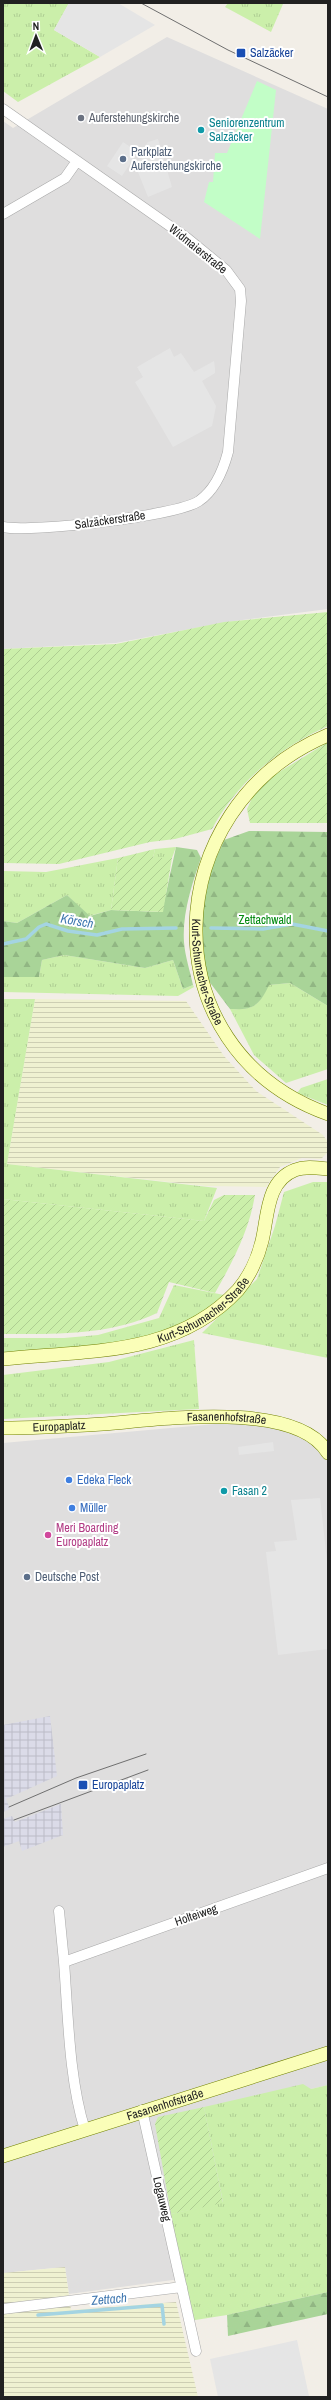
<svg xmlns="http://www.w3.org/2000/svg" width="331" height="2400" viewBox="0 0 331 2400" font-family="'Archivo Narrow',sans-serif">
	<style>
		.residential { fill: #dfdede }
		.farmland { fill: url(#farmland-rules) }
		.grass { fill: url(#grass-tufts) }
		.forest { fill: url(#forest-firs) }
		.park { fill: #c2fec7 }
		.garden { fill: url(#garden-furrows) }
		.parking { fill: #e5e5e5 }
		.plaza { fill: url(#plaza-grid) }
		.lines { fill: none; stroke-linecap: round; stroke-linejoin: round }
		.stream { stroke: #a4d4e2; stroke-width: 3.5 }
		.street-casing { stroke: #a8a8a8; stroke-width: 11 }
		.secondary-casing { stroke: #708000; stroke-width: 14 }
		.street { stroke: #fff; stroke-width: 10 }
		.secondary { stroke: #fafeb8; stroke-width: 13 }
		.tram { stroke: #6f6f6f; stroke-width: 1 }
		.transit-dot { fill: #1a4fb4; stroke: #fff; stroke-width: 1.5 }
		.worship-dot { fill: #6b7280; stroke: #fff; stroke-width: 1.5 }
		.culture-dot { fill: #0f9aa8; stroke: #fff; stroke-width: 1.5 }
		.service-dot { fill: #5c6f8a; stroke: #fff; stroke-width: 1.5 }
		.shop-dot { fill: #3f7fe0; stroke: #fff; stroke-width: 1.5 }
		.hotel-dot { fill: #d1479c; stroke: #fff; stroke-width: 1.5 }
		.labels { text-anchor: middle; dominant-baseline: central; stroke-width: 4; stroke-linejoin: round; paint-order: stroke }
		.transit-label { font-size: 12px; fill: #164399; stroke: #fff; text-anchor: start }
		.worship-label { font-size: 12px; fill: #5b616d; stroke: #fff; text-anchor: start }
		.culture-label { font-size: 12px; fill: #0d838f; stroke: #fff; text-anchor: start }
		.service-label { font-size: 12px; fill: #4e5e75; stroke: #fff; text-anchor: start }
		.street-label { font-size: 12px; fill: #212121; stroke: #fff }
		.park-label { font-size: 12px; fill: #038a10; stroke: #fff }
		.shop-label { font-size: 12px; fill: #366cbe; stroke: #fff; text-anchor: start }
		.hotel-label { font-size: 12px; fill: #b23c85; stroke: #fff; text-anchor: start }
		.water-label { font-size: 13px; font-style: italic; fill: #4179b1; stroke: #fff }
	</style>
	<defs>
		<pattern id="farmland-rules" width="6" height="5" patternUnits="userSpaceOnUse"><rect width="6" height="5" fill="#eff1d1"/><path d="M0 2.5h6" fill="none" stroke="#cdceb3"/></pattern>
		<pattern id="grass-tufts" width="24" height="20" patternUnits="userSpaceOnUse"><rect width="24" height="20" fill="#cbefaa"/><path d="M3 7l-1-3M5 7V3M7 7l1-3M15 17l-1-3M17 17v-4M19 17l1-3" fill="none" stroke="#aecd92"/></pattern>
		<pattern id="forest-firs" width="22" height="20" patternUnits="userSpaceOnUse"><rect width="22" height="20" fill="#a9d498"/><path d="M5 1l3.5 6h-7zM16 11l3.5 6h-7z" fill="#91b683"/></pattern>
		<pattern id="garden-furrows" width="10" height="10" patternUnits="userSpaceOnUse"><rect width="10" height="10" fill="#cbefaa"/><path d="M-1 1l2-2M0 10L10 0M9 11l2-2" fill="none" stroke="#aecd92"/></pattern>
		<pattern id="plaza-grid" width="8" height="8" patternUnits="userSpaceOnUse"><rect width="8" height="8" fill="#dbdbe8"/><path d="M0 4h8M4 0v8" fill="none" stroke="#bcbcc7"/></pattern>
	</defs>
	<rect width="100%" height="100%" fill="#f2eee7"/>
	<path class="residential" d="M167 37 328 109V609L227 622 116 643 3 649V121L13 128Z
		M249 1421 315 1441 328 1454V2085L311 2089 223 2203 180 2279 69 2294 65 2267 3 2273V1443Z"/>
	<path class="farmland" d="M35 999 186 1001 224 1056 256 1091 323 1135 328 1142V1152L321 1159 302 1158 280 1167 266 1187 206 1186 7 1164Z
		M65 2267 71 2310 176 2302 198 2397H3V2273Z"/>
	<path class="grass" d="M3 3H69L54 30 100 57 18 102 3 91Z
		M228 3H281L283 4 271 32 225 7Z
		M176 847 172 858H153L155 849Z
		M118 858 111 910 89 916 67 895 17 923 3 921V871L46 872Z
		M64 955 145 968 173 960 183 989 193 985 194 987 178 996 3 992V977H39L42 960Z
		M290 983 328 1006V1069L286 1083 254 1055 230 1009C254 1010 259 1006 268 985Z
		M3 999H35L7 1164 217 1188 204 1221 3 1199Z
		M328 1079V1105L297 1093 301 1088Z
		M313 1182H328V1358L202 1333 257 1279 275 1226 284 1192Z
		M174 1285 224 1295C214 1303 204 1314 193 1320 135 1350 66 1347 3 1352V1338H64L98 1335 159 1318Z
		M194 1340 199 1409 3 1419V1375L109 1362Z
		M303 2084 311 2089 328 2085V2292L227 2315 189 2321 180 2279 171 2214 223 2202 204 2107Z"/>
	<path class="forest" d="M249 831 328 832V1006L290 983 269 985C259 1006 254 1010 230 1009L208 980 204 963 202 915 209 874 224 840Z
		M176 847 197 850 201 858C192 884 182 914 184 942 185 956 190 971 193 985L183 989 173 960 145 968 64 955 42 960 39 977H3V921L17 923 67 895 90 916 111 910 162 912Z
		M328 2292V2314L228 2336 227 2315Z"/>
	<path class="park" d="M257 81 276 90 260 239 204 202 209 182H213L215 153H227Z"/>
	<path class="garden" d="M328 612V726C279 748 238 781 212 829L175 839 150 842 59 864 3 863V649L116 644 224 622Z
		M328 742V823H250L247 809 258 785Z
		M155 849 153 858H172L163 912 111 910 118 858Z
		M224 1195H255C249 1231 233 1261 215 1293L169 1282 157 1313C109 1336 54 1334 3 1334V1199L204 1221 214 1200Z
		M204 2107 223 2203 171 2214 155 2124 158 2117Z"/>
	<path class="parking" d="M69 3H118L155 25 100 57 54 30Z
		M158 139 172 187 148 197 134 162 142 158 140 152 148 142Z
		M123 142 138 152 122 176 107 166Z
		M170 348 174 357 181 353 194 372 214 361 215 368V373L202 381 216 406 212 426 173 447 135 382 143 377 137 367Z
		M273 1442 274 1451 239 1455 238 1447Z
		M320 1498 328 1570V1649L278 1655 266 1552 276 1551 274 1542 297 1540 291 1500Z
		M297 2340 309 2396 218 2397 210 2359Z"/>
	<path class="plaza" d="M50 1716 57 1776 6 1799 10 1809 3 1812V1725Z
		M61 1804 63 1835 22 1851 19 1841 3 1847V1819L12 1816 15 1822Z"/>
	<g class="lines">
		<path class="stream" d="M211 928 263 929 292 924 328 931
			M3 944 26 939 39 927 46 924 68 931 97 935 122 929 176 928
			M38 2315 162 2305 164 2324"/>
		<g class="street-casing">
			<path id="street" d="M3 109 187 238 226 270 240 289 241 301 228 452C223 471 215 490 199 501 176 516 31 533 3 527
				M3 214 65 178 77 161
				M59 1911 64 1962
				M142 2110 196 2351
				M85 2130C69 2080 68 2014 64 1962L328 1868
				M3 2309 182 2287"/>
		</g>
		<g class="secondary-casing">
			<g id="secondary">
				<path id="s1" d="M328 735C157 807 147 1049 328 1114"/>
				<path id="s2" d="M3 1359C87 1350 176 1357 238 1290 249 1277 258 1258 262 1241 268 1217 266 1181 295 1170 306 1166 317 1168 328 1169"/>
				<path id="s3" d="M3 1428C36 1428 70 1426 103 1424 157 1420 296 1399 328 1453"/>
				<path id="s4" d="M3 2156 328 2053"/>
			</g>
		</g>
		<use href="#street" class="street"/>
		<use href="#secondary" class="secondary"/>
		<path class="tram" d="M141 3 228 50 328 97
			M9 1807 76 1778 146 1754
			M14 1820 148 1770"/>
	</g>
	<g class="transit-dot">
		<rect x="236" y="48" width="10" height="10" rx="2"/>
		<rect x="78" y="1780" width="10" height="10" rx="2"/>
	</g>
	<circle class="worship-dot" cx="81" cy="118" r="4"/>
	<g class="culture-dot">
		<circle cx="201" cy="130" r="4"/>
		<circle cx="224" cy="1491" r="4"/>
	</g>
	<g class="service-dot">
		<circle cx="123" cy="159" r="4"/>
		<circle cx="27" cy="1577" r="4"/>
	</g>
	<g class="shop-dot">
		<circle cx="69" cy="1480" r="4"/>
		<circle cx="72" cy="1508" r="4"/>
	</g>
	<circle class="hotel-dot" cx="48" cy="1535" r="4"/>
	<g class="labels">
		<g class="transit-label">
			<text x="250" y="53">Salzäcker</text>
			<text x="92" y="1785">Europaplatz</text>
		</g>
		<g class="worship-label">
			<text x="89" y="118">Auferstehungskirche</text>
		</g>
		<g class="culture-label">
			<text x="209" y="123">Seniorenzentrum<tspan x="209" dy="14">Salzäcker</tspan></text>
			<text x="232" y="1491">Fasan 2</text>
		</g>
		<g class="service-label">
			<text x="131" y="152">Parkplatz<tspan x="131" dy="14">Auferstehungskirche</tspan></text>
			<text x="35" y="1577">Deutsche Post</text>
		</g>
		<g class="street-label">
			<text transform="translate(198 249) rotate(39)">Widmaierstraße</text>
			<text transform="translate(110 520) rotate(-8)">Salzäckerstraße</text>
			<text stroke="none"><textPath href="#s1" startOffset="293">Kurt-Schumacher-Straße</textPath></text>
			<text stroke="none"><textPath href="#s2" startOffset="211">Kurt-Schumacher-Straße</textPath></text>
			<text stroke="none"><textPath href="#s3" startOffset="224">Fasanenhofstraße</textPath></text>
			<text stroke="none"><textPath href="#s3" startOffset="56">Europaplatz</textPath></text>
			<text transform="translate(196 1915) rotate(-19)">Holteiweg</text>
			<text stroke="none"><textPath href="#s4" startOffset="170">Fasanenhofstraße</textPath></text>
			<text transform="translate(162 2199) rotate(77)">Logauweg</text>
		</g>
		<g class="park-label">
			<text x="265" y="920">Zettachwald</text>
		</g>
		<g class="shop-label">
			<text x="77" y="1480">Edeka Fleck</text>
			<text x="80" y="1508">Müller</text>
		</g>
		<g class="hotel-label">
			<text x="56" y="1528">Meri Boarding<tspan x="56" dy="14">Europaplatz</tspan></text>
		</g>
		<g class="water-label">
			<text transform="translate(77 921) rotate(10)">Körsch</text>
			<text transform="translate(109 2299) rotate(-5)">Zettach</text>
		</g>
	</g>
	<rect width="331" height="2400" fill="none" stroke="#212121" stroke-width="8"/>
	<g transform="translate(36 36) rotate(359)" stroke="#ffffff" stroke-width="3" paint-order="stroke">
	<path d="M0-3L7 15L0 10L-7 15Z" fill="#212121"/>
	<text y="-6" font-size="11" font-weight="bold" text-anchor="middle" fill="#212121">N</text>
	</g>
</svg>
